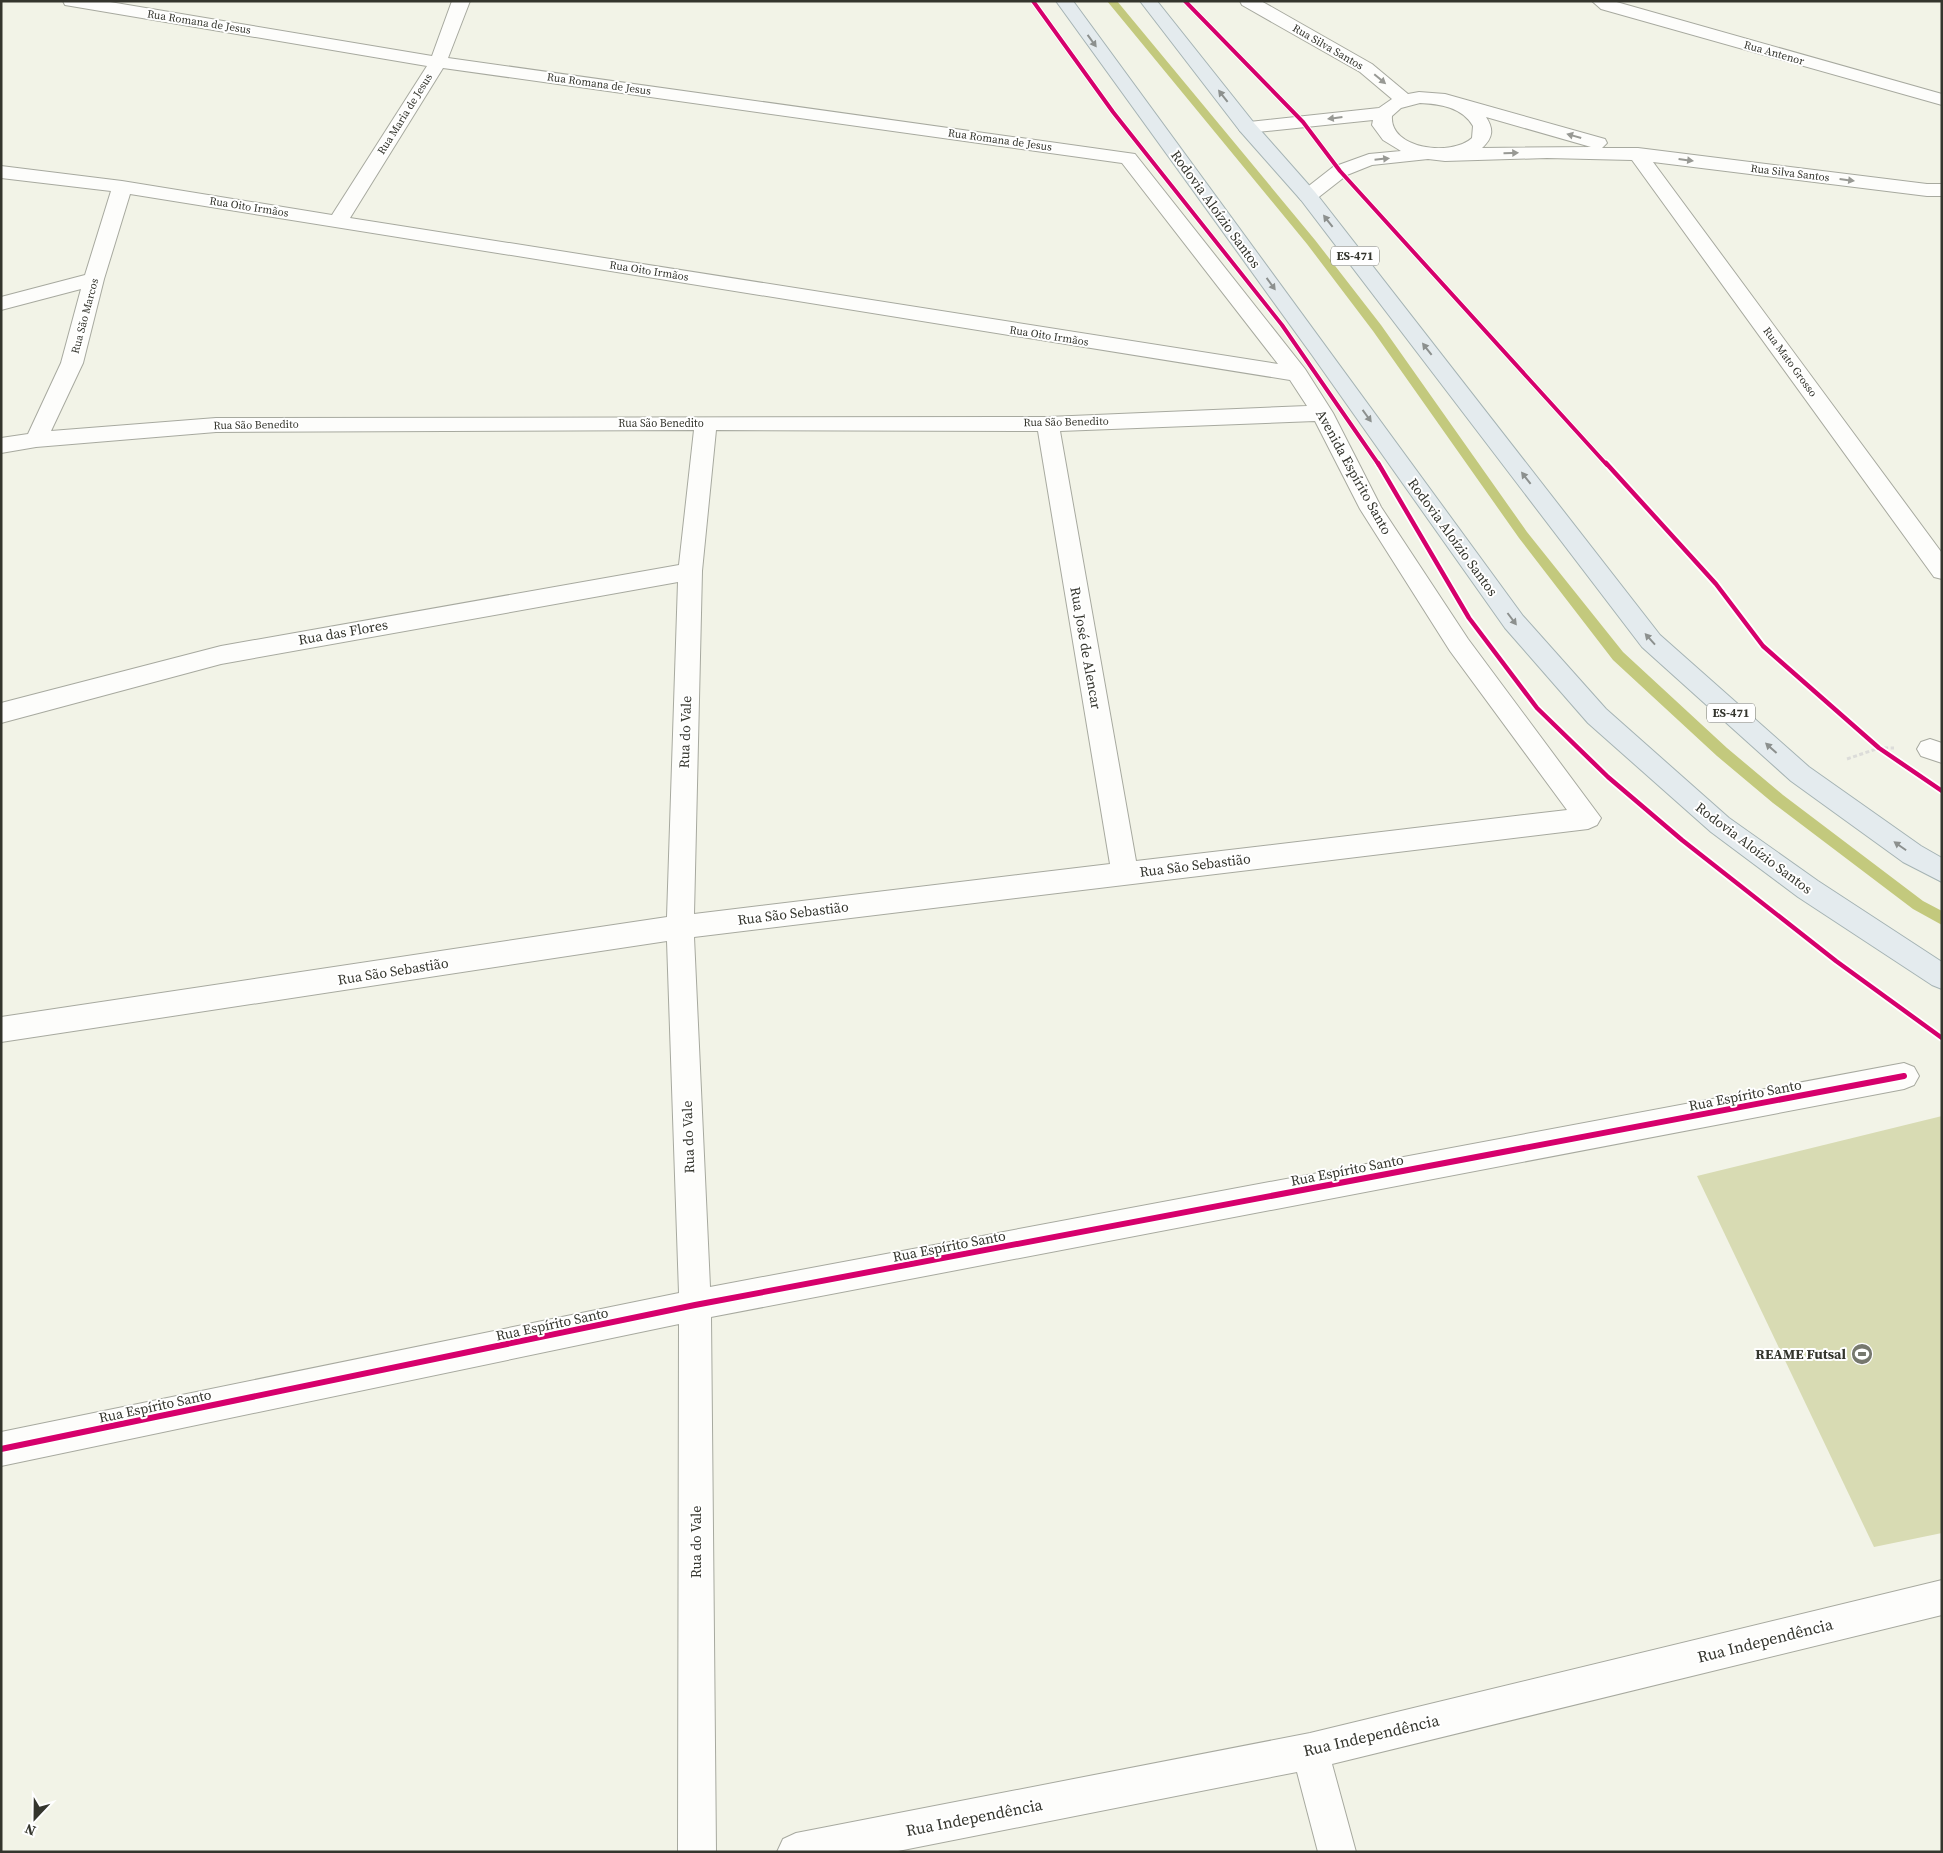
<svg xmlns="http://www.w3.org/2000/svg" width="1943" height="1853" viewBox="0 0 1943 1853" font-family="'Source Serif 4',serif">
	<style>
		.green { fill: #d8dbb3 }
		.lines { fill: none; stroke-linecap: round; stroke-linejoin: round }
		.stream { fill: #c3c97d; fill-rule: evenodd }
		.street-casing { stroke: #a7a99f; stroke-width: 2 }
		.primary-casing { stroke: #a5b3b4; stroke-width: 2 }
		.path { stroke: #dcdcd9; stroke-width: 3; stroke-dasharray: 4 2.5; stroke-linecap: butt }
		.street { fill: #fdfdfb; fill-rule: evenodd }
		.primary { fill: #e4ebee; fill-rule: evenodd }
		.cycleway-far2-casing { stroke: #fff; stroke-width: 6 }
		.cycleway-far1-casing { stroke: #fff; stroke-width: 8 }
		.cycleway-casing { stroke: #fff; stroke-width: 9 }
		.cycleway-far2 { stroke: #d6006c; stroke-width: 4 }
		.cycleway-far1 { stroke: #d6006c; stroke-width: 4.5 }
		.cycleway { stroke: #d6006c; stroke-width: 6 }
		.oneway { fill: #8c908e }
		.oneway2 { fill: #989994 }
		.labels { text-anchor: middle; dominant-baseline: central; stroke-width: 4; stroke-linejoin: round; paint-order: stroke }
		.far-street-label { font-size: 11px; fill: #34352d; stroke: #fff }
		.shield { fill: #fff; stroke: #71726c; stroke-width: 1 }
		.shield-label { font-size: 12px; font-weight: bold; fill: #34352d }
		.street-label { font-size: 14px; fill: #34352d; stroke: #fff }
		.poi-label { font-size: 14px; font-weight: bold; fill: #34352d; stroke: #fff; text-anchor: end }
		.near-street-label { font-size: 16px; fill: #34352d; stroke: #fff }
	</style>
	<rect width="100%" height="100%" fill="#f2f3e7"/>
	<path class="green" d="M1942 1116V1533L1874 1547 1697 1176Z"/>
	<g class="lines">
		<path class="stream" d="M1107 1H1117L1315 240 1381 325 1527 532 1623 652 1727 748 1783 795 1923 901 1942 911V925L1913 909 1773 803 1717 756 1613 660 1519 538 1373 331 1307 244Z"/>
		<g class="street-casing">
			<path id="street" d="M63 1H104L432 56 452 1H470L448 58 1135 154 1305 369 1333 413 1381 507 1468 639 1601 818 1597 825 1588 829 694 937 710 1287 1904 1063 1914 1067 1919 1076 1914 1085 1904 1089 711 1317 716 1852H678L679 1324 1 1466V1432L679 1293 667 941 1 1042V1017L667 917 678 582 221 664 1 723V703L221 646 679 565 694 430 216 432 36 447 1 453V438L28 434 61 363 81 289 1 310V297L85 275 111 191 1 178V166L122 181 332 215 427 66 71 6 65 5ZM443 68 1122 163 1278 364 350 218ZM130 194 1290 380 1307 406 1048 417 216 418 51 431 83 363 104 279ZM1315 421 1360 509 1450 651 1567 810 1136 861 1060 431ZM716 430 1038 431 1110 864 694 914 702 571Z
				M1240 1H1261L1372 64 1408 94 1419 92 1445 94 1605 139 1607 143 1602 148H1638L1927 184H1942V196H1927L1653 162 1942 553V579L1934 577 1632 160 1547 158 1445 161 1428 159 1372 165 1347 175 1315 200 1308 202 1301 200 1298 196 1301 192 1333 167 1369 154 1401 151 1383 140 1372 125 1373 120 1247 133 1240 131 1238 127 1240 123 1379 108 1392 99 1360 72 1242 5ZM1420 103C1440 104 1462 107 1473 126L1472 138C1451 157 1389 149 1392 116L1401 108ZM1486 117 1591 147H1593L1482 148C1493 138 1494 129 1486 117Z
				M1592 1H1613L1942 94V105L1601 9Z
				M1930 739 1942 743V763L1921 756 1917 749 1921 742Z
				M1942 1580V1615L1332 1764 1356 1852H1318L1297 1772 893 1852H777L783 1839 796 1833 1310 1733Z"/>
		</g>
		<g class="primary-casing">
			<path id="primary" d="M1056 1H1073L1523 616 1606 709 1729 818 1818 881 1942 962V989L1932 985 1798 897 1711 832 1588 723 1505 628 1312 355Z
				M1140 1H1157L1254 123 1315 192 1660 635 1809 767 1921 846 1942 858V882L1903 862 1791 781 1642 647 1301 200 1240 131Z"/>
		</g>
		<path class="path" d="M1847 759 1879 748H1894"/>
		<use href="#street" class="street"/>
		<use href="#primary" class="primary"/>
		<g class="cycleway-far2-casing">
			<path id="cycleway-far2" d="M1033 1 1113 112 1282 325 1379 465
				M1185 1 1303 122 1340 171 1607 465"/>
		</g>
		<g class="cycleway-far1-casing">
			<path id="cycleway-far1" d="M1378 463 1469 618 1537 708 1608 777 1682 840 1836 961 1942 1038
				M1606 463 1716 584 1763 646 1879 748 1942 791"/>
		</g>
		<g class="cycleway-casing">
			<path id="cycleway" d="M1 1449 695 1305 1904 1076"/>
		</g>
		<use href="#cycleway-far2" class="cycleway-far2"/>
		<use href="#cycleway-far1" class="cycleway-far1"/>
		<use href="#cycleway" class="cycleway"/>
	</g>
	<defs><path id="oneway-solid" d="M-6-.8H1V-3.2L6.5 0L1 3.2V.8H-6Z" transform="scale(1.25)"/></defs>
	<g class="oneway">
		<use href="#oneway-solid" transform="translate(1092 41) rotate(54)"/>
		<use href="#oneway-solid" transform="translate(1223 96) rotate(-128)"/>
		<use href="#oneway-solid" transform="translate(1328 221) rotate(-128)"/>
		<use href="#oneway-solid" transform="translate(1271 284) rotate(54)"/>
		<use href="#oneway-solid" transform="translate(1427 349) rotate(-128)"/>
		<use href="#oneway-solid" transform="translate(1367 416) rotate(54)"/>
		<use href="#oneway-solid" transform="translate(1526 478) rotate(-128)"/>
		<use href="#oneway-solid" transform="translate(1512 619) rotate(53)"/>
		<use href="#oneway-solid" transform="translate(1650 639) rotate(-132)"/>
		<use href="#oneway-solid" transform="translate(1771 748) rotate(-138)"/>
		<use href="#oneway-solid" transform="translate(1900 846) rotate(-145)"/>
	</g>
	<g class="oneway2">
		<use href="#oneway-solid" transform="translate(1380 79) rotate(40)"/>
		<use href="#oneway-solid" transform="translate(1335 118) rotate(173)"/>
		<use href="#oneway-solid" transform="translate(1574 136) rotate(-164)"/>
		<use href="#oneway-solid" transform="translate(1511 153) rotate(-2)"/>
		<use href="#oneway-solid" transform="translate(1382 159) rotate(-6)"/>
		<use href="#oneway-solid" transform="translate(1686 160) rotate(7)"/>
		<use href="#oneway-solid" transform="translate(1847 180) rotate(7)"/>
	</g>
	<defs>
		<g id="stadium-disc" transform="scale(1.125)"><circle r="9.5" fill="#76786e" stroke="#fff"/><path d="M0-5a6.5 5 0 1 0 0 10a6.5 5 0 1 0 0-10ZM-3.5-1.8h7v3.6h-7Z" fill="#fff"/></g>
	</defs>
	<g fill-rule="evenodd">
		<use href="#stadium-disc" x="1862" y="1354"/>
	</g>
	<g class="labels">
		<g class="far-street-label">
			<text transform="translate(199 22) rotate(9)">Rua Romana de Jesus</text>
			<text transform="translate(1328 47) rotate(30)">Rua Silva Santos</text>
			<text transform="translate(1774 53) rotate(16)">Rua Antenor</text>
			<text transform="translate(599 84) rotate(8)">Rua Romana de Jesus</text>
			<text transform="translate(405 114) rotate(-58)">Rua Maria de Jesus</text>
			<text transform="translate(1000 140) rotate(8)">Rua Romana de Jesus</text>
			<text transform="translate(1790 173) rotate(7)">Rua Silva Santos</text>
			<text transform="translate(249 207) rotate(9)">Rua Oito Irmãos</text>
			<text transform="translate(649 271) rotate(9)">Rua Oito Irmãos</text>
			<text transform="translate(85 316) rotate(-75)">Rua São Marcos</text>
			<text transform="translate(1049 336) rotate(9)">Rua Oito Irmãos</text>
			<text transform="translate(1790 362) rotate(54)">Rua Mato Grosso</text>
			<text transform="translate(1066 422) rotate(-1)">Rua São Benedito</text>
			<text x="661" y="423">Rua São Benedito</text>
			<text transform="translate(256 425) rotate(-1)">Rua São Benedito</text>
		</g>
		<g class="shield">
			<rect x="1331" y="246.5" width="48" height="19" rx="4"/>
			<rect x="1707" y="703.5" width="48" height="19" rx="4"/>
		</g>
		<g class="shield-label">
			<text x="1355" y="256">ES-471</text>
			<text x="1731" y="713">ES-471</text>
		</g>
		<g class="street-label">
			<text transform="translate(1216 209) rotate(54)">Rodovia Aloízio Santos</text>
			<text transform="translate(1354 472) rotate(61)">Avenida Espírito Santo</text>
			<text transform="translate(1453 537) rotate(54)">Rodovia Aloízio Santos</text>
			<text transform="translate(343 632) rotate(-10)">Rua das Flores</text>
			<text transform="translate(1086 648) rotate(80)">Rua José de Alencar</text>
			<text transform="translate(685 732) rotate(-88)">Rua do Vale</text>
			<text transform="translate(1754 848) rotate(37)">Rodovia Aloízio Santos</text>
			<text transform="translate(1195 865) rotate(-7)">Rua São Sebastião</text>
			<text transform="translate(793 913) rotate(-7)">Rua São Sebastião</text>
			<text transform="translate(393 971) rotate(-9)">Rua São Sebastião</text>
			<text transform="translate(1745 1095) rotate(-11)">Rua Espírito Santo</text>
			<text transform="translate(688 1137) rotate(-92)">Rua do Vale</text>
			<text transform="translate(1347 1170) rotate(-11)">Rua Espírito Santo</text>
			<text transform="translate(949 1246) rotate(-11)">Rua Espírito Santo</text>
			<text transform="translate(552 1324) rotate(-12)">Rua Espírito Santo</text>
			<text transform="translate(155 1406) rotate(-12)">Rua Espírito Santo</text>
			<text transform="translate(696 1542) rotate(-90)">Rua do Vale</text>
		</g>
		<g class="poi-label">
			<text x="1846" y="1354">REAME Futsal</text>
		</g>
		<g class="near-street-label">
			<text transform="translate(1765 1640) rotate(-14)">Rua Independência</text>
			<text transform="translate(1371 1735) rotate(-13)">Rua Independência</text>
			<text transform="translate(974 1817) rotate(-11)">Rua Independência</text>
		</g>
	</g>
	<rect width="1943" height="1853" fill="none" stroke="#34352d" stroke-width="5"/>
	<g transform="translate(35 1818) rotate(202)" stroke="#ffffff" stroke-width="4" paint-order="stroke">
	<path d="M0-4L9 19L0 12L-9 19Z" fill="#34352d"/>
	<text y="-8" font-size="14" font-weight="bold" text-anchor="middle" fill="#34352d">N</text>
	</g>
</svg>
